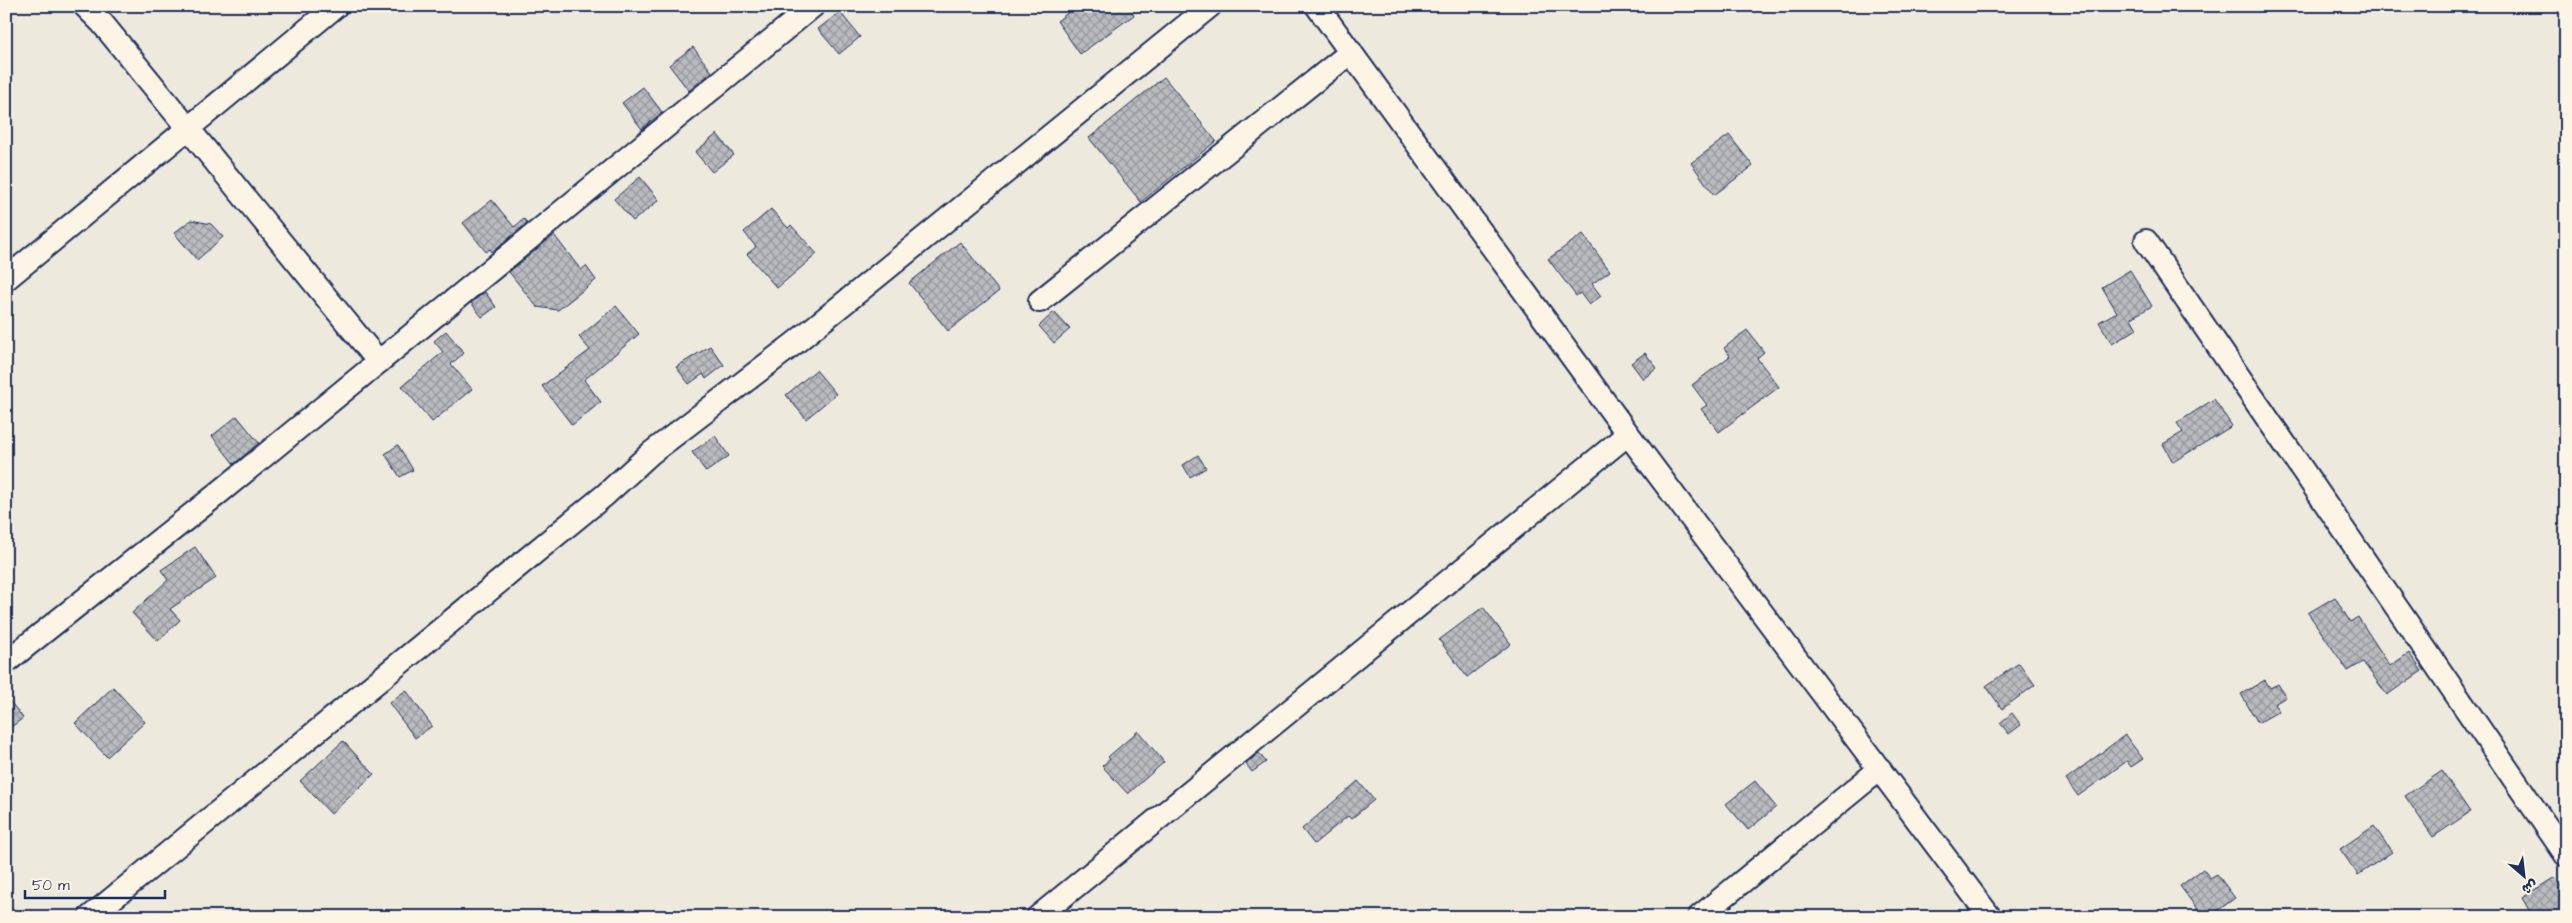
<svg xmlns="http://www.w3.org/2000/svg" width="2572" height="923" viewBox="0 0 2572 923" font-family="'Architects Daughter','Playpen Sans Arabic',sans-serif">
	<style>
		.building { fill: url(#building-cross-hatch); stroke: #1b2f5e }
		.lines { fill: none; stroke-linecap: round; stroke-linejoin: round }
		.minor-casing { stroke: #1b2f5e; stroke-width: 26 }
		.minor { stroke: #fcf5e5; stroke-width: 22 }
	</style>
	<defs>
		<pattern id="building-cross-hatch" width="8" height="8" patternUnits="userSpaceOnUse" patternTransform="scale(1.25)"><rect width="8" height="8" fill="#babbbe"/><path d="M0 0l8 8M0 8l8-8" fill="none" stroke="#96989e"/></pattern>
	</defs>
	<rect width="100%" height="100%" fill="#eee9dd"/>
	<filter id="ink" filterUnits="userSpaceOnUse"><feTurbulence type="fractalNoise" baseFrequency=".02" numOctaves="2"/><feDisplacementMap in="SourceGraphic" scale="10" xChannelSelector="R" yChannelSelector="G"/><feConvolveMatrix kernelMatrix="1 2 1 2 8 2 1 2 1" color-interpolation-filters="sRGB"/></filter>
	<g filter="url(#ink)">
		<path class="building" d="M1077 6H1128L1134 15 1080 54 1057 21Z
			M840 12 860 37 839 54 818 29Z
			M693 47 712 72 689 91 669 65Z
			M1164 77 1216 141 1141 202 1089 138Z
			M643 87 662 112 642 129 622 103Z
			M717 134 734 155 712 172 695 152Z
			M1729 135 1753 166 1714 195 1691 163Z
			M640 177 659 200 633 221 614 199Z
			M492 200 514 227 524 219 527 223 492 252 490 249 486 252 463 223Z
			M771 209 788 228 791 225 817 254 777 288 747 254 756 247 744 232Z
			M191 220 211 224 223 237 197 260 174 233Z
			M1583 234 1610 271 1592 284 1601 296 1589 305 1580 293 1576 296 1548 259Z
			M554 235 581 270 586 266 596 280 558 310 537 307 509 272Z
			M960 242 999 291 948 331 909 283Z
			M2130 270 2152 306 2131 318 2137 329 2112 344 2099 322 2117 312 2102 287Z
			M485 292 496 307 482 317 471 303Z
			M616 306 639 334 584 380 601 402 572 425 542 386 590 350 579 337Z
			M1054 312 1070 329 1054 343 1039 326Z
			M1747 330 1764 352 1757 358 1779 387 1719 432 1701 409 1707 405 1692 385 1730 356 1724 348Z
			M446 331 464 353 451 364 472 389 432 422 402 386 443 352 434 341Z
			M710 346 724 365 706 379 703 374 689 384 676 367Z
			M1645 353 1657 368 1643 379 1631 363Z
			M816 370 836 394 806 419 786 395Z
			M2214 399 2232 426 2173 462 2163 444 2183 432 2177 423Z
			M237 416 259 443 234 464 212 436Z
			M715 436 729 456 706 472 692 452Z
			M398 445 413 470 400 477 385 454Z
			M1198 455 1206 468 1190 477 1183 465Z
			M195 547 216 578 170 609 180 620 158 641 132 613 168 580 161 570Z
			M2335 597 2350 622 2358 617 2390 666 2409 653 2422 671 2387 695 2363 662 2348 671 2308 613Z
			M1483 607 1511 644 1467 677 1439 640Z
			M2019 663 2035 685 2002 709 1986 686Z
			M2265 680 2270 688 2278 684 2286 697 2274 704 2279 711 2258 723 2241 694Z
			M113 687 145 722 107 757 75 723Z
			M406 690 432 726 415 738 389 703Z
			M6 696 23 718 6 731Z
			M2012 713 2021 725 2009 734 2000 723Z
			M1138 731 1164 762 1128 794 1102 766 1110 759 1108 757Z
			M2125 735 2143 759 2131 767 2127 761 2078 796 2066 779Z
			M343 741 374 774 331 814 300 781Z
			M1259 753 1266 762 1252 772 1246 764Z
			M2442 771 2470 812 2433 837 2405 796Z
			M1358 781 1374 800 1351 819 1348 816 1314 844 1302 829Z
			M1755 781 1776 807 1748 830 1726 804Z
			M2374 826 2392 852 2358 875 2340 849Z
			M2203 869 2210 878 2217 874 2235 898 2209 917H2203L2180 886Z
			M2555 877 2566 895V912L2558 917H2533L2522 898Z"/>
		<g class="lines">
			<g class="minor-casing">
				<path id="minor" d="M85 6 102 23 379 362
					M1317 6 1628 434 1990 917
					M2146 241 2566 855
					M6 279 336 6
					M1040 301 1351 52
					M6 662 215 496 813 6
					M90 917 605 495 651 453 795 343 1210 6
					M1038 917 1628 434
					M1699 917 1880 769"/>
			</g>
			<use href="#minor" class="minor"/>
		</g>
	</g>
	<rect width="2572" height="923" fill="none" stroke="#fcf5e5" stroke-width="25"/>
	<rect x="12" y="12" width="2547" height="898" fill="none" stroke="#1b2f5e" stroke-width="2" filter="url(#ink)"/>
	<g transform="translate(2524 876) rotate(152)" stroke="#fcf5e5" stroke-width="4" paint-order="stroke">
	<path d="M0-4L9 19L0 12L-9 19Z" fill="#1b2f5e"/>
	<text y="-8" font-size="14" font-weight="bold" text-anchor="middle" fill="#1b2f5e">ش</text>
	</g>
	<path d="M25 890v8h140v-8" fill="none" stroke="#1b2f5e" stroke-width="2.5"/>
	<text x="32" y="890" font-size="15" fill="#1b2f5e" stroke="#fcf5e5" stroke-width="4" paint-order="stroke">50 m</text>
</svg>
